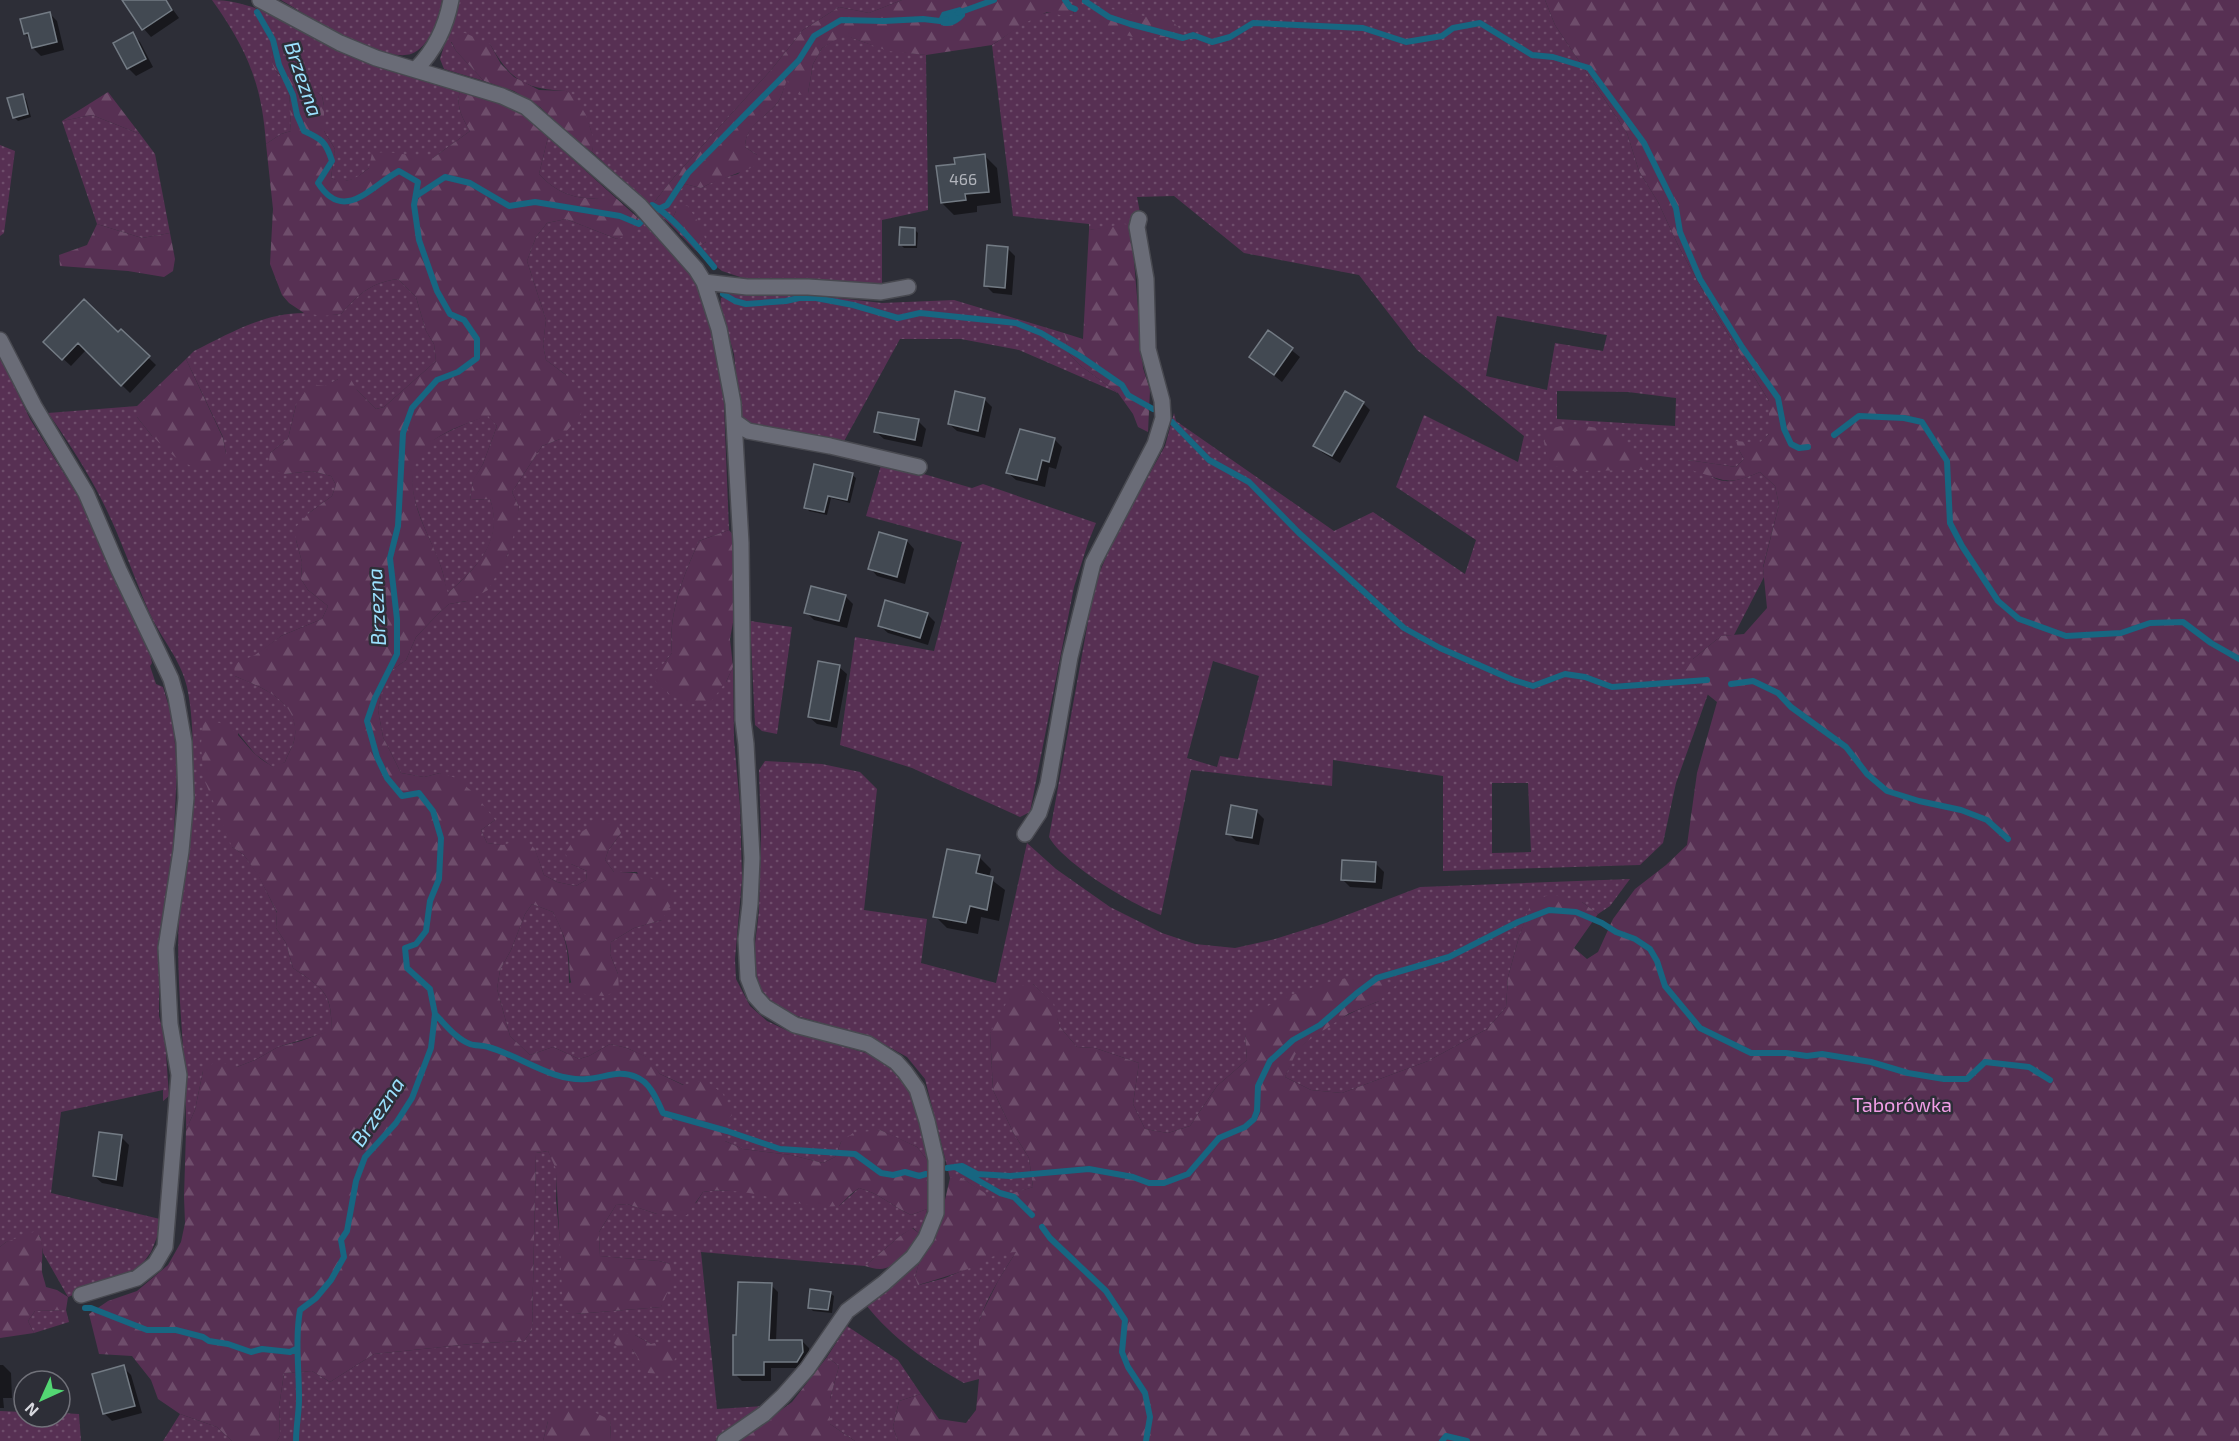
<svg xmlns="http://www.w3.org/2000/svg" width="2239" height="1441" font-family="'Exo 2',sans-serif">
	<style>
		.grass { fill: url(#grass-dots); fill-rule: evenodd }
		.forest { fill: url(#forest-firs); fill-rule: evenodd }
		.water { fill: #176681 }
		.shadow { fill: #0007 }
		.lines { fill: none; stroke-linecap: round; stroke-linejoin: round }
		.stream { stroke: #176681; stroke-width: 6 }
		.building { fill: #424952; stroke: #737b84; stroke-width: 1.5 }
		.minor-casing { stroke: #484950; stroke-width: 18 }
		.minor { stroke: #6a6c77; stroke-width: 15 }
		.labels { text-anchor: middle; stroke-width: 5; stroke-linejoin: round; paint-order: stroke }
		.number-label { font-size: 16px; fill: #b2b5bc }
		.park-label { font-size: 20px; fill: #f19ee7; stroke: #2d2e37 }
		.water-label { font-size: 21px; font-style: italic; fill: #9be1fe; stroke: #2d2e37 }
	</style>
	<defs>
		<pattern id="grass-dots" width="8" height="8" patternUnits="userSpaceOnUse" patternTransform="scale(1.5)"><rect width="8" height="8" fill="#573053"/><path d="M2 2h.1M6 6h.1" fill="none" stroke="#6e4d6b" stroke-width="1.8" stroke-linecap="round"/></pattern>
		<pattern id="forest-firs" width="22" height="20" patternUnits="userSpaceOnUse" patternTransform="scale(1.5)"><rect width="22" height="20" fill="#573053"/><path d="M5 1l3.5 6h-7zM16 11l3.5 6h-7z" fill="#6e4d6b"/></pattern>
	</defs>
	<rect width="100%" height="100%" fill="#2d2e37"/>
	<path class="grass" d="M 212,0 C 264,0 309,38 355,58 C 386,72 427,81 460,90 C 456,106 461,116 470,131 L 433,158 L 422,158 L 369,168 L 355,179 L 340,182 L 331,178 L 335,149 L 324,131 L 324,106 L 322,96 C 298,79 297,81 295,52 L 273,47 C 269,79 283,69 288,89 C 291,102 290,117 291,131 L 281,134 L 266,144 C 262,84 247,49 212,0 Z
		M 281,0 L 442,0 C 439,18 430,47 411,54 C 381,63 308,16 281,0 Z
		M 458,0 L 902,0 L 869,13 L 839,7 L 803,30 L 771,70 L 675,176 L 655,201 L 673,199 L 685,184 L 701,188 L 719,179 L 738,174 L 757,155 L 745,147 C 745,124 766,118 778,102 C 782,96 784,86 787,79 L 793,86 L 808,93 L 813,64 L 822,48 L 844,34 C 871,47 897,52 926,55 L 928,210 L 882,220 L 882,285 L 743,278 L 722,271 L 694,249 L 706,242 L 676,211 L 670,224 C 642,202 619,176 592,152 C 596,126 581,110 566,91 C 525,89 510,80 490,44 L 451,42 L 456,51 L 484,81 L 444,69 L 440,59 Z
		M 1069,0 L 1545,0 L 1555,25 L 1627,133 L 1639,171 L 1658,202 L 1678,245 L 1711,306 L 1769,401 L 1769,434 L 1760,443 L 1739,450 L 1744,459 L 1736,467 L 1688,460 C 1720,484 1723,487 1760,472 L 1775,486 L 1779,505 L 1763,567 L 1764,577 L 1734,635 L 1721,636 L 1693,659 L 1692,682 L 1708,694 L 1676,783 L 1663,843 L 1640,865 L 1443,871 L 1443,776 L 1333,760 L 1332,786 L 1191,770 L 1161,915 C 1132,905 1063,863 1049,837 L 1095,583 L 1115,536 L 1165,446 L 1174,413 L 1176,421 L 1334,531 L 1373,512 L 1465,574 L 1476,540 L 1396,487 L 1424,415 L 1518,462 L 1524,436 L 1417,350 L 1359,275 L 1244,253 L 1174,196 L 1137,197 L 1140,213 L 1131,225 L 1089,230 L 1089,224 L 1013,216 L 992,45 C 1007,36 1028,17 1046,13 C 1053,11 1063,16 1074,14 ZM 1497,316 L 1606,335 L 1607,335 L 1603,351 L 1555,343 L 1547,390 L 1486,376 ZM 1557,391 L 1628,392 L 1676,398 L 1675,426 L 1557,419 ZM 1213,661 L 1259,676 L 1238,759 L 1220,756 L 1217,767 L 1187,758 ZM 1492,783 L 1528,783 L 1531,852 L 1492,853 Z
		M 92,115 L 140,134 L 155,154 L 170,233 L 142,238 L 97,224 L 62,121 Z
		M 548,137 L 617,199 C 584,199 563,200 539,174 Z
		M 0,145 L 15,151 L 4,233 L 0,236 Z
		M 637,217 L 681,258 L 697,284 L 708,312 L 723,380 L 729,530 L 699,541 C 683,577 668,613 672,653 L 665,662 L 726,682 L 733,667 L 734,740 L 740,806 L 742,879 L 735,959 L 736,979 L 750,1006 L 767,1021 L 786,1030 L 873,1055 L 903,1078 L 912,1095 L 928,1161 L 917,1147 L 880,1130 L 841,1142 L 835,1157 L 823,1163 L 791,1155 L 743,1149 L 725,1141 L 725,1122 L 684,1085 L 660,1074 L 646,1057 L 627,1048 L 610,1044 L 589,1056 L 579,1059 L 553,1047 L 530,1055 L 510,1036 L 497,989 L 500,970 L 511,950 L 525,914 L 532,904 L 553,912 C 567,939 569,953 569,983 L 618,974 L 610,954 L 611,942 L 634,928 L 662,920 L 637,872 L 614,872 L 605,860 L 608,851 L 621,833 L 571,864 L 587,871 L 586,880 L 576,886 L 557,882 L 544,875 L 535,850 L 487,843 L 481,830 L 495,820 L 440,773 L 424,777 L 401,773 L 383,737 L 378,710 L 385,675 L 406,660 L 416,637 L 439,613 L 449,604 L 467,601 L 507,556 L 519,507 L 512,492 L 542,446 L 560,439 L 566,375 L 546,360 L 543,344 L 546,320 L 527,261 L 536,237 L 547,223 L 566,219 L 617,239 L 635,224 Z
		M 398,279 L 416,297 L 426,331 L 434,344 L 436,361 L 384,407 L 376,409 L 357,390 L 338,379 L 296,405 L 288,439 L 270,453 L 285,474 L 312,471 L 331,476 L 336,485 L 332,496 L 309,513 L 296,540 L 302,562 L 301,579 L 308,590 L 328,606 L 322,619 L 281,636 L 255,656 L 235,676 C 260,687 299,700 295,735 C 295,743 288,754 285,762 L 274,768 L 255,754 L 238,733 L 232,847 L 244,855 L 259,876 L 277,913 L 276,928 L 286,943 L 293,968 C 322,988 333,992 331,1031 L 278,1047 L 257,1059 L 237,1067 L 203,1071 L 195,1110 L 186,1130 C 187,1059 175,988 179,917 C 181,889 187,860 190,832 C 193,788 196,729 187,687 C 181,660 161,638 150,614 C 132,573 118,529 96,489 C 82,463 65,437 48,413 L 137,406 L 137,417 L 152,436 L 226,454 L 223,437 L 186,359 L 194,351 C 229,334 263,313 304,313 C 317,313 326,316 341,314 C 359,294 370,283 398,279 Z
		M 733,291 L 812,295 L 882,303 L 954,300 L 1064,333 L 1069,354 L 1081,366 L 1118,393 L 1019,350 L 961,339 L 900,339 L 843,443 L 747,427 L 740,415 L 734,354 L 720,307 L 721,298 Z
		M 0,356 L 30,419 L 81,501 L 150,654 L 152,663 L 150,666 L 156,684 L 163,687 L 173,720 L 177,769 L 173,851 L 159,975 L 159,1016 L 165,1039 L 169,1096 L 163,1101 L 163,1090 L 61,1112 L 51,1193 L 160,1219 L 157,1237 L 151,1252 L 140,1267 L 68,1297 L 43,1253 L 40,1236 L 6,1242 L 0,1247 Z
		M 488,415 L 497,426 L 483,464 L 473,481 L 470,500 L 490,499 C 505,541 476,568 447,594 C 445,585 444,575 441,567 C 429,532 390,474 429,443 C 442,433 472,421 488,415 Z
		M 882,462 L 972,488 L 983,484 L 1096,523 L 1088,543 L 1074,587 L 1030,812 L 1020,817 L 912,768 L 840,745 L 855,637 L 934,651 L 962,542 L 866,516 Z
		M 750,621 L 792,627 L 777,734 L 762,731 L 755,725 Z
		M 765,761 L 822,764 L 860,772 L 877,789 L 864,910 L 927,919 L 921,963 L 996,983 L 1027,843 L 1056,869 L 1110,907 L 1162,933 L 1195,944 L 1235,948 L 1275,939 L 1326,923 L 1420,887 L 1630,879 L 1610,906 L 1598,914 L 1582,902 L 1532,903 L 1519,937 L 1508,977 L 1506,1007 L 1487,1029 L 1428,1061 L 1342,1093 L 1311,1090 L 1285,1077 C 1288,1070 1291,1061 1295,1055 C 1310,1030 1354,1011 1379,1001 L 1245,1034 L 1247,1060 L 1217,1086 L 1190,1126 L 1168,1133 L 1145,1129 L 1133,1104 L 1139,1063 L 1095,1048 L 1077,1047 L 1060,1027 L 1052,1003 L 1033,984 L 990,1033 L 993,1090 L 1013,1132 L 1029,1158 L 1033,1187 L 994,1200 L 962,1178 L 950,1178 L 925,1079 L 907,1057 L 871,1037 L 797,1016 L 776,1007 L 760,988 L 753,960 L 759,911 L 761,833 L 759,770 Z
		M 548,1151 L 557,1169 L 556,1199 L 561,1252 L 575,1314 L 661,1307 L 670,1264 L 659,1261 L 600,1256 L 599,1232 L 616,1205 L 627,1204 L 657,1214 L 696,1203 L 703,1192 C 740,1186 801,1200 839,1206 L 859,1188 C 879,1193 892,1206 911,1215 L 927,1209 L 926,1221 L 920,1234 L 913,1228 L 900,1236 L 865,1266 L 701,1252 L 717,1409 L 764,1406 L 715,1441 L 611,1441 L 610,1420 L 548,1421 L 543,1441 L 277,1441 L 280,1436 L 279,1407 L 284,1373 L 312,1371 L 330,1382 L 374,1354 L 481,1343 L 524,1341 L 532,1330 L 536,1153 ZM 635,1335 L 651,1344 L 649,1373 L 632,1349 Z
		M 1017,1251 C 1004,1270 985,1301 979,1322 L 979,1379 L 964,1383 C 928,1363 892,1338 866,1305 L 919,1263 L 915,1277 L 919,1285 L 945,1278 L 971,1267 L 998,1252 Z
		M 66,1310 L 69,1322 L 34,1333 L 28,1321 L 35,1311 Z
		M 847,1326 L 898,1360 L 921,1394 L 899,1401 L 893,1427 L 898,1441 L 855,1441 L 830,1424 L 830,1399 L 839,1366 L 827,1357 Z
		M 0,1411 L 24,1412 L 24,1417 L 60,1417 L 60,1413 L 79,1414 L 81,1441 L 0,1441 Z
		M 180,1414 L 217,1427 L 232,1441 L 163,1441 Z"/>
	<path class="forest" d="M 902,0 L 1069,0 L 1074,14 L 1064,16 L 1047,12 L 1025,23 L 992,45 L 926,55 L 888,51 L 844,35 L 822,48 L 813,64 L 808,93 L 799,95 L 787,80 C 784,87 782,96 778,102 C 766,118 745,125 745,147 L 757,155 L 759,164 C 740,174 720,178 701,188 L 685,184 L 673,199 L 657,207 L 655,201 L 675,176 L 771,70 L 803,30 L 839,7 L 869,13 Z
		M 1545,0 L 2239,0 L 2239,1441 L 898,1441 L 893,1427 L 899,1401 L 921,1394 L 939,1419 L 966,1423 L 976,1410 L 979,1379 L 979,1322 L 982,1313 L 999,1279 L 1016,1252 C 991,1253 989,1260 968,1269 C 952,1275 935,1280 918,1285 L 915,1277 L 919,1263 L 927,1251 L 940,1222 L 950,1178 L 962,1178 L 994,1199 L 1033,1187 L 1029,1158 L 1013,1132 L 993,1090 L 990,1033 L 1015,987 L 1033,984 L 1053,1003 L 1060,1027 L 1077,1047 L 1095,1048 L 1139,1063 L 1133,1104 L 1145,1129 L 1168,1133 L 1190,1126 L 1217,1086 L 1247,1060 L 1245,1034 L 1250,1016 C 1271,1002 1334,976 1359,977 C 1371,977 1384,983 1396,985 L 1379,1001 L 1348,1014 L 1306,1042 L 1295,1055 L 1285,1077 L 1311,1090 L 1342,1093 L 1428,1061 L 1487,1029 L 1506,1007 L 1508,977 L 1519,937 L 1531,903 L 1550,894 L 1582,902 L 1598,914 L 1574,948 L 1587,959 L 1598,952 L 1613,919 L 1635,889 L 1666,865 L 1687,845 L 1697,773 L 1717,702 L 1692,682 L 1684,673 L 1693,659 L 1721,636 L 1744,634 L 1767,608 L 1763,568 L 1779,505 L 1775,486 L 1760,472 C 1726,486 1728,481 1694,471 L 1688,460 L 1736,467 L 1744,459 L 1739,450 L 1736,441 L 1759,443 L 1769,434 L 1769,401 L 1711,306 L 1678,245 L 1658,202 L 1639,171 L 1627,133 L 1555,25 Z
		M 1098,6 L 1137,15 L 1171,20 L 1179,28 L 1165,37 L 1137,38 L 1106,30 L 1088,17 Z
		M 465,33 L 490,44 L 501,64 L 514,77 L 539,90 L 566,91 L 574,95 L 586,115 L 594,140 L 592,152 L 580,144 L 540,107 L 514,91 L 484,81 L 456,51 L 451,41 L 454,34 Z
		M 288,41 L 295,52 L 296,73 L 299,79 L 322,96 L 324,106 L 324,131 L 335,149 L 331,178 C 347,185 357,178 369,168 L 372,153 L 387,152 L 433,158 L 470,131 C 461,116 456,106 460,90 C 482,97 508,104 527,117 C 535,123 542,131 548,137 L 539,174 C 563,200 584,199 617,199 L 637,217 L 631,233 L 617,239 L 566,219 L 547,223 L 536,237 L 527,261 L 546,320 L 543,344 L 546,360 L 566,375 L 582,393 L 581,414 L 560,439 L 542,446 L 512,492 L 519,507 L 515,531 L 507,556 L 488,590 L 467,601 L 449,604 L 439,613 L 416,637 L 406,660 L 385,675 L 378,710 L 383,737 L 401,773 L 424,777 L 440,773 L 456,778 L 475,794 L 495,820 L 481,830 L 487,843 L 503,845 L 524,838 L 535,849 L 544,875 L 557,882 L 576,886 L 586,880 L 587,871 L 571,864 L 565,853 L 577,835 L 596,822 L 617,824 L 621,833 L 608,851 L 605,860 L 614,872 C 644,872 653,876 675,898 L 662,920 L 634,928 L 611,942 L 610,954 L 618,974 L 619,991 L 603,996 L 576,993 C 567,979 571,967 568,952 C 566,938 559,925 553,912 L 532,904 L 525,914 L 511,950 L 500,970 L 497,989 L 510,1036 L 530,1055 L 553,1047 L 579,1059 L 589,1056 L 610,1044 L 627,1048 L 647,1057 L 660,1074 L 683,1085 L 705,1080 L 723,1094 L 732,1115 L 725,1122 L 725,1141 L 743,1149 L 791,1155 L 823,1163 L 835,1157 L 841,1142 L 853,1133 L 880,1130 L 894,1136 L 917,1147 L 928,1161 L 927,1209 L 911,1215 C 892,1206 879,1193 859,1188 L 851,1194 L 839,1206 C 794,1210 750,1184 703,1192 L 687,1215 L 657,1214 L 627,1204 L 616,1205 L 599,1232 L 600,1256 L 659,1261 L 670,1264 L 672,1282 L 661,1307 L 575,1314 L 563,1309 L 556,1169 L 548,1151 L 536,1153 L 532,1330 L 524,1341 L 481,1343 L 374,1354 L 330,1382 L 312,1371 L 284,1373 L 279,1407 L 280,1436 L 277,1441 L 232,1441 L 217,1427 L 180,1414 L 158,1399 L 151,1380 L 132,1356 L 99,1354 L 89,1314 L 108,1301 L 137,1291 L 168,1265 L 181,1242 L 185,1223 L 184,1197 L 186,1130 L 195,1110 L 203,1071 L 216,1061 L 237,1067 L 257,1059 L 278,1047 L 301,1041 L 331,1030 C 333,992 322,988 293,968 L 286,943 L 276,928 L 277,912 L 259,877 L 244,855 L 232,847 L 204,779 L 201,745 L 203,721 C 232,721 236,734 254,753 C 259,758 267,763 273,767 L 285,762 C 288,754 295,743 295,735 C 298,700 260,687 235,676 L 234,664 L 255,655 L 281,636 L 322,619 L 328,606 L 308,590 L 301,579 L 302,562 L 296,540 L 295,528 L 309,513 L 332,496 L 336,485 L 331,476 L 312,471 L 285,474 L 268,469 L 270,453 L 288,439 L 296,405 L 310,384 L 325,386 L 338,379 L 350,378 L 357,390 L 376,409 L 384,407 L 436,361 L 434,344 L 426,331 L 416,297 L 398,279 C 370,283 359,294 341,314 L 323,316 L 304,313 L 289,303 L 282,295 L 270,264 L 273,209 L 266,144 L 281,134 L 291,131 C 290,117 291,102 288,88 C 283,69 268,78 273,47 ZM 488,416 L 497,426 L 483,464 L 473,480 L 470,500 L 490,499 C 504,541 476,568 448,593 C 445,585 444,575 441,567 C 435,548 424,530 418,511 C 398,449 437,433 488,416 Z
		M 108,92 L 140,134 L 92,115 L 62,121 Z
		M 687,205 L 702,228 L 706,242 L 694,249 L 670,224 L 676,211 Z
		M 97,224 L 142,238 L 170,233 L 175,259 L 173,271 L 164,277 L 128,271 L 60,266 L 59,255 L 87,245 Z
		M 1124,224 L 1131,225 L 1143,368 L 1150,390 L 1148,432 L 1138,427 L 1133,414 L 1118,393 L 1081,366 L 1069,354 L 1064,333 L 1083,339 L 1089,230 Z
		M 186,359 L 223,438 L 226,454 L 215,470 L 196,469 L 175,457 L 152,436 L 137,417 L 137,406 Z
		M 1568,424 C 1611,429 1614,430 1644,460 L 1644,470 L 1573,471 L 1548,464 L 1544,442 L 1550,429 Z
		M 729,530 L 735,537 L 734,617 L 730,639 L 733,667 L 726,682 L 709,704 C 705,704 699,705 694,704 C 679,702 655,688 652,673 L 665,662 L 672,653 C 668,613 683,577 699,541 Z
		M 912,1228 L 920,1234 C 912,1247 896,1269 880,1269 C 875,1269 869,1267 865,1266 L 900,1236 Z
		M 36,1231 C 46,1242 41,1259 42,1272 C 43,1277 45,1282 46,1287 L 57,1290 L 68,1297 L 66,1310 L 35,1311 L 28,1321 L 34,1333 L 0,1338 L 0,1247 L 6,1242 Z
		M 616,1331 L 635,1335 L 651,1344 L 663,1341 L 672,1347 L 676,1357 L 667,1374 L 648,1373 L 632,1349 L 620,1349 L 612,1341 Z
		M 827,1357 L 839,1366 L 830,1399 L 830,1424 L 855,1441 L 739,1441 L 792,1402 Z
		M 558,1408 L 594,1412 L 610,1420 L 611,1441 L 543,1441 L 548,1421 Z"/>
	<path class="water" d="M 960,7 L 965,11 L 965,16 C 959,23 951,28 941,25 L 939,18 L 942,12 Z"/>
	<path class="shadow" d="M 124,0 L 166,0 L 179,18 L 151,37 L 144,29 Z
		M 49,13 L 57,21 L 64,50 L 41,56 L 33,48 L 31,40 L 25,34 Z
		M 132,34 L 140,42 L 153,67 L 136,76 L 128,68 Z
		M 23,96 L 26,99 L 31,117 L 18,121 L 14,117 Z
		M 985,156 L 997,168 L 1001,203 L 977,206 L 977,212 L 954,215 L 942,203 L 957,165 Z
		M 915,230 L 918,233 L 917,248 L 904,248 L 900,244 Z
		M 1007,248 L 1015,256 L 1012,295 L 993,293 L 985,285 Z
		M 121,331 L 156,365 L 130,393 L 86,350 L 71,366 L 45,342 L 118,334 Z
		M 1269,332 L 1300,357 L 1282,382 L 1251,357 Z
		M 984,399 L 992,407 L 985,438 L 957,431 L 949,424 Z
		M 1363,403 L 1370,410 L 1340,463 L 1323,453 L 1315,446 Z
		M 918,421 L 926,429 L 922,447 L 884,439 L 876,432 Z
		M 1054,439 L 1062,447 L 1056,469 L 1049,467 L 1045,487 L 1016,480 L 1008,473 Z
		M 852,475 L 856,478 L 850,503 L 831,498 L 827,515 L 809,511 L 806,507 Z
		M 907,541 L 914,549 L 905,584 L 877,576 L 870,568 Z
		M 845,596 L 853,604 L 847,628 L 814,620 L 806,612 Z
		M 927,614 L 935,622 L 928,645 L 888,633 L 880,626 Z
		M 839,667 L 847,674 L 837,728 L 817,724 L 809,717 Z
		M 1256,811 L 1264,819 L 1259,845 L 1236,841 L 1228,833 Z
		M 979,857 L 991,869 L 989,878 L 1005,890 L 999,921 L 981,917 L 978,934 L 947,928 L 935,916 Z
		M 1376,864 L 1384,872 L 1382,889 L 1350,887 L 1342,879 Z
		M 121,1137 L 129,1145 L 123,1187 L 102,1183 L 94,1176 Z
		M 771,1285 L 778,1292 L 776,1341 L 802,1341 L 809,1348 L 809,1360 L 804,1368 L 771,1368 L 771,1381 L 742,1381 L 735,1374 L 737,1337 Z
		M 830,1293 L 834,1296 L 832,1313 L 813,1311 L 809,1307 Z
		M 0,1365 L 3,1365 L 11,1373 L 12,1398 L 3,1398 L 4,1408 L 0,1408 Z
		M 123,1367 L 131,1375 L 142,1413 L 112,1421 L 104,1413 Z"/>
	<g class="lines">
		<path class="stream" d="M 1065,0 L 1070,7 L 1075,9
			M 1085,1 L 1109,17 L 1130,24 L 1183,38 L 1193,35 L 1212,42 L 1230,37 L 1253,23 L 1363,28 L 1406,42 L 1442,36 L 1453,28 L 1480,23 L 1532,55 L 1553,57 L 1589,68 L 1594,75 L 1644,143 L 1676,208 L 1680,232 L 1700,279 L 1742,347 L 1778,398 L 1784,429 L 1791,444 L 1799,448 L 1808,447
			M 257,12 L 273,40 L 279,65 L 293,95 L 297,115 L 304,131 C 322,139 326,142 332,161 L 318,183 C 344,224 371,186 399,171 L 418,182 L 414,205 L 419,240 L 437,291 L 450,314 L 464,320 L 477,339 L 477,358 L 458,372 L 437,380 L 412,408 L 403,433 L 398,526 L 390,558 L 397,619 L 397,654 L 375,698 L 367,721 L 377,757 L 387,778 L 402,796 L 419,793 L 433,811 L 441,838 L 439,879 L 430,901 L 426,931 L 416,944 L 405,948 L 407,968 L 430,989 L 435,1014 L 431,1048 L 412,1098 L 396,1123 L 365,1157 L 356,1181 L 347,1231 L 341,1240 L 344,1257 L 331,1280 L 316,1298 L 300,1310 C 295,1340 299,1368 299,1399 C 299,1413 296,1427 296,1441
			M 958,13 L 994,0
			M 416,196 L 445,177 L 470,183 L 509,206 L 535,202 L 620,216 L 639,224 L 643,220
			M 652,205 C 671,214 700,250 714,267
			M 659,209 L 667,205 L 688,173 L 799,60 L 814,36 L 841,20 L 884,21 L 923,19 L 940,21 L 946,19
			M 723,294 L 735,301 L 746,304 L 786,301 L 799,298 L 816,298 L 853,305 L 898,318 L 920,313 L 1016,323 L 1041,333 L 1080,356 L 1122,385 L 1128,395 L 1153,409
			M 1172,422 L 1209,460 L 1249,482 L 1299,533 L 1404,628 L 1440,648 L 1513,680 L 1533,686 L 1565,674 L 1585,677 L 1612,687 L 1707,680
			M 1834,435 L 1859,416 L 1904,418 L 1922,422 L 1947,461 L 1950,523 L 1962,546 L 1998,601 L 2019,619 L 2066,636 L 2121,633 L 2150,623 L 2183,622 L 2211,643 L 2239,659
			M 1731,684 L 1753,681 L 1778,693 L 1791,707 L 1846,747 L 1867,774 L 1887,791 L 1919,801 L 1961,810 L 1987,820 L 2008,839
			M 435,1014 C 445,1024 456,1039 470,1044 C 475,1046 482,1045 488,1047 C 521,1056 552,1082 587,1079 C 604,1078 619,1069 636,1077 C 650,1082 657,1100 663,1113 L 727,1131 L 780,1149 L 855,1154 L 881,1173 L 893,1175 L 905,1172 L 919,1176 L 926,1174
			M 955,1167 L 1000,1193 L 1014,1197 L 1032,1215
			M 947,1168 L 962,1166 L 977,1174 L 1010,1176 L 1089,1169 L 1133,1177 L 1149,1183 L 1164,1183 L 1188,1174 L 1219,1138 L 1245,1127 L 1254,1119 L 1257,1111 L 1258,1086 L 1270,1061 L 1293,1040 L 1320,1025 L 1357,993 L 1377,978 L 1449,957 L 1518,922 L 1549,910 L 1576,912 L 1602,923 L 1616,932 L 1635,939 L 1650,949 L 1657,961 L 1665,986 L 1700,1028 L 1751,1053 L 1786,1053 L 1807,1056 L 1822,1054 L 1871,1062 L 1908,1073 L 1944,1079 L 1967,1079 L 1985,1062 L 2029,1067 L 2050,1080
			M 1042,1227 L 1050,1238 L 1106,1291 L 1125,1320 L 1122,1352 L 1128,1367 L 1145,1393 L 1150,1417 L 1146,1441
			M 85,1308 L 91,1308 L 147,1330 L 176,1330 L 203,1337 L 209,1341 L 228,1344 L 251,1352 L 262,1349 L 290,1352 L 296,1349
			M 1442,1441 L 1446,1436 L 1467,1441"/>
	</g>
	<path class="building" d="M 122,0 L 166,0 L 172,10 L 142,30 Z
		M 50,12 L 57,42 L 32,48 L 28,33 L 24,34 L 20,19 Z
		M 133,32 L 146,59 L 127,69 L 113,43 Z
		M 23,94 L 28,114 L 13,118 L 7,98 Z
		M 985,154 L 989,192 L 965,194 L 966,200 L 941,203 L 936,166 L 955,164 L 954,158 Z
		M 900,227 L 915,228 L 915,245 L 899,245 Z
		M 987,245 L 1008,247 L 1005,288 L 984,286 Z
		M 84,299 L 118,332 L 121,329 L 150,356 L 121,386 L 78,343 L 62,360 L 43,342 Z
		M 1268,330 L 1293,348 L 1274,375 L 1249,357 Z
		M 955,391 L 985,398 L 978,431 L 948,424 Z
		M 1345,391 L 1364,402 L 1332,456 L 1313,446 Z
		M 878,412 L 919,419 L 915,440 L 874,432 Z
		M 1020,429 L 1055,438 L 1049,462 L 1042,460 L 1037,480 L 1006,473 Z
		M 814,464 L 853,473 L 847,500 L 828,496 L 824,512 L 804,508 Z
		M 879,532 L 907,540 L 897,577 L 868,569 Z
		M 811,586 L 846,595 L 839,621 L 804,613 Z
		M 885,600 L 928,613 L 920,638 L 878,626 Z
		M 818,661 L 840,665 L 830,721 L 808,717 Z
		M 1231,805 L 1257,810 L 1252,838 L 1226,834 Z
		M 947,849 L 980,855 L 976,873 L 993,877 L 987,910 L 970,906 L 966,923 L 933,917 Z
		M 1342,860 L 1376,862 L 1375,882 L 1341,880 Z
		M 99,1132 L 122,1135 L 116,1180 L 93,1176 Z
		M 738,1282 L 772,1283 L 769,1340 L 802,1340 L 803,1352 L 797,1362 L 764,1362 L 764,1375 L 733,1375 L 733,1335 L 736,1335 Z
		M 810,1289 L 831,1292 L 828,1310 L 808,1308 Z
		M 124,1365 L 135,1406 L 103,1414 L 92,1374 Z"/>
	<g class="lines">
		<g class="minor-casing">
			<path id="minor" d="M 260,0 L 340,43 L 376,58 L 502,96 L 526,107 L 640,206 L 696,269 L 704,282 L 719,329 L 733,403 L 741,543 L 743,720 L 746,744 L 752,858 L 750,904 L 746,939 L 748,978 L 755,996 L 765,1007 L 795,1025 L 868,1044 L 896,1062 L 905,1072 L 917,1089 L 927,1121 L 936,1160 L 936,1213 L 926,1238 L 913,1257 L 884,1283 L 847,1311 L 807,1369 L 783,1396 L 764,1414 L 725,1441
				M 416,69 C 435,50 446,27 451,0
				M 704,282 L 747,287 L 808,287 L 881,292 L 908,287
				M 0,340 L 34,406 L 86,493 L 119,570 L 171,679 L 176,697 L 184,742 L 186,798 L 181,851 L 166,948 L 170,1024 L 179,1075 L 165,1247 L 155,1264 L 137,1278 L 81,1295
				M 734,421 L 748,431 L 830,446 L 919,467
				M 1025,834 L 1039,813 L 1048,784 L 1070,657 L 1093,563 L 1155,444 L 1163,418 L 1162,401 L 1148,349 L 1146,279 L 1137,227 L 1139,219"/>
		</g>
		<use href="#minor" class="minor"/>
	</g>
	<g class="labels">
		<g class="number-label">
			<text x="963" y="185">466</text>
		</g>
		<g class="park-label">
			<text x="1902" y="1112">Taborówka</text>
		</g>
		<g class="water-label">
			<text transform="translate(303 79) rotate(71)" y="7">Brzezna</text>
			<text transform="translate(377 607) rotate(-93)" y="7">Brzezna</text>
			<text transform="translate(378 1112) rotate(-56)" y="7">Brzezna</text>
		</g>
	</g>
	<g transform="translate(42 1399) rotate(225)"><circle r="28" fill="#2d2e37" stroke="#71727a" stroke-width="1.5"/>
	<path d="M0-4.5L10 22L0 15L-10 22Z" fill="#53d673"/>
	<text y="-9" font-size="16" font-weight="bold" text-anchor="middle" fill="#d8d9df">N</text>
	</g>
</svg>
